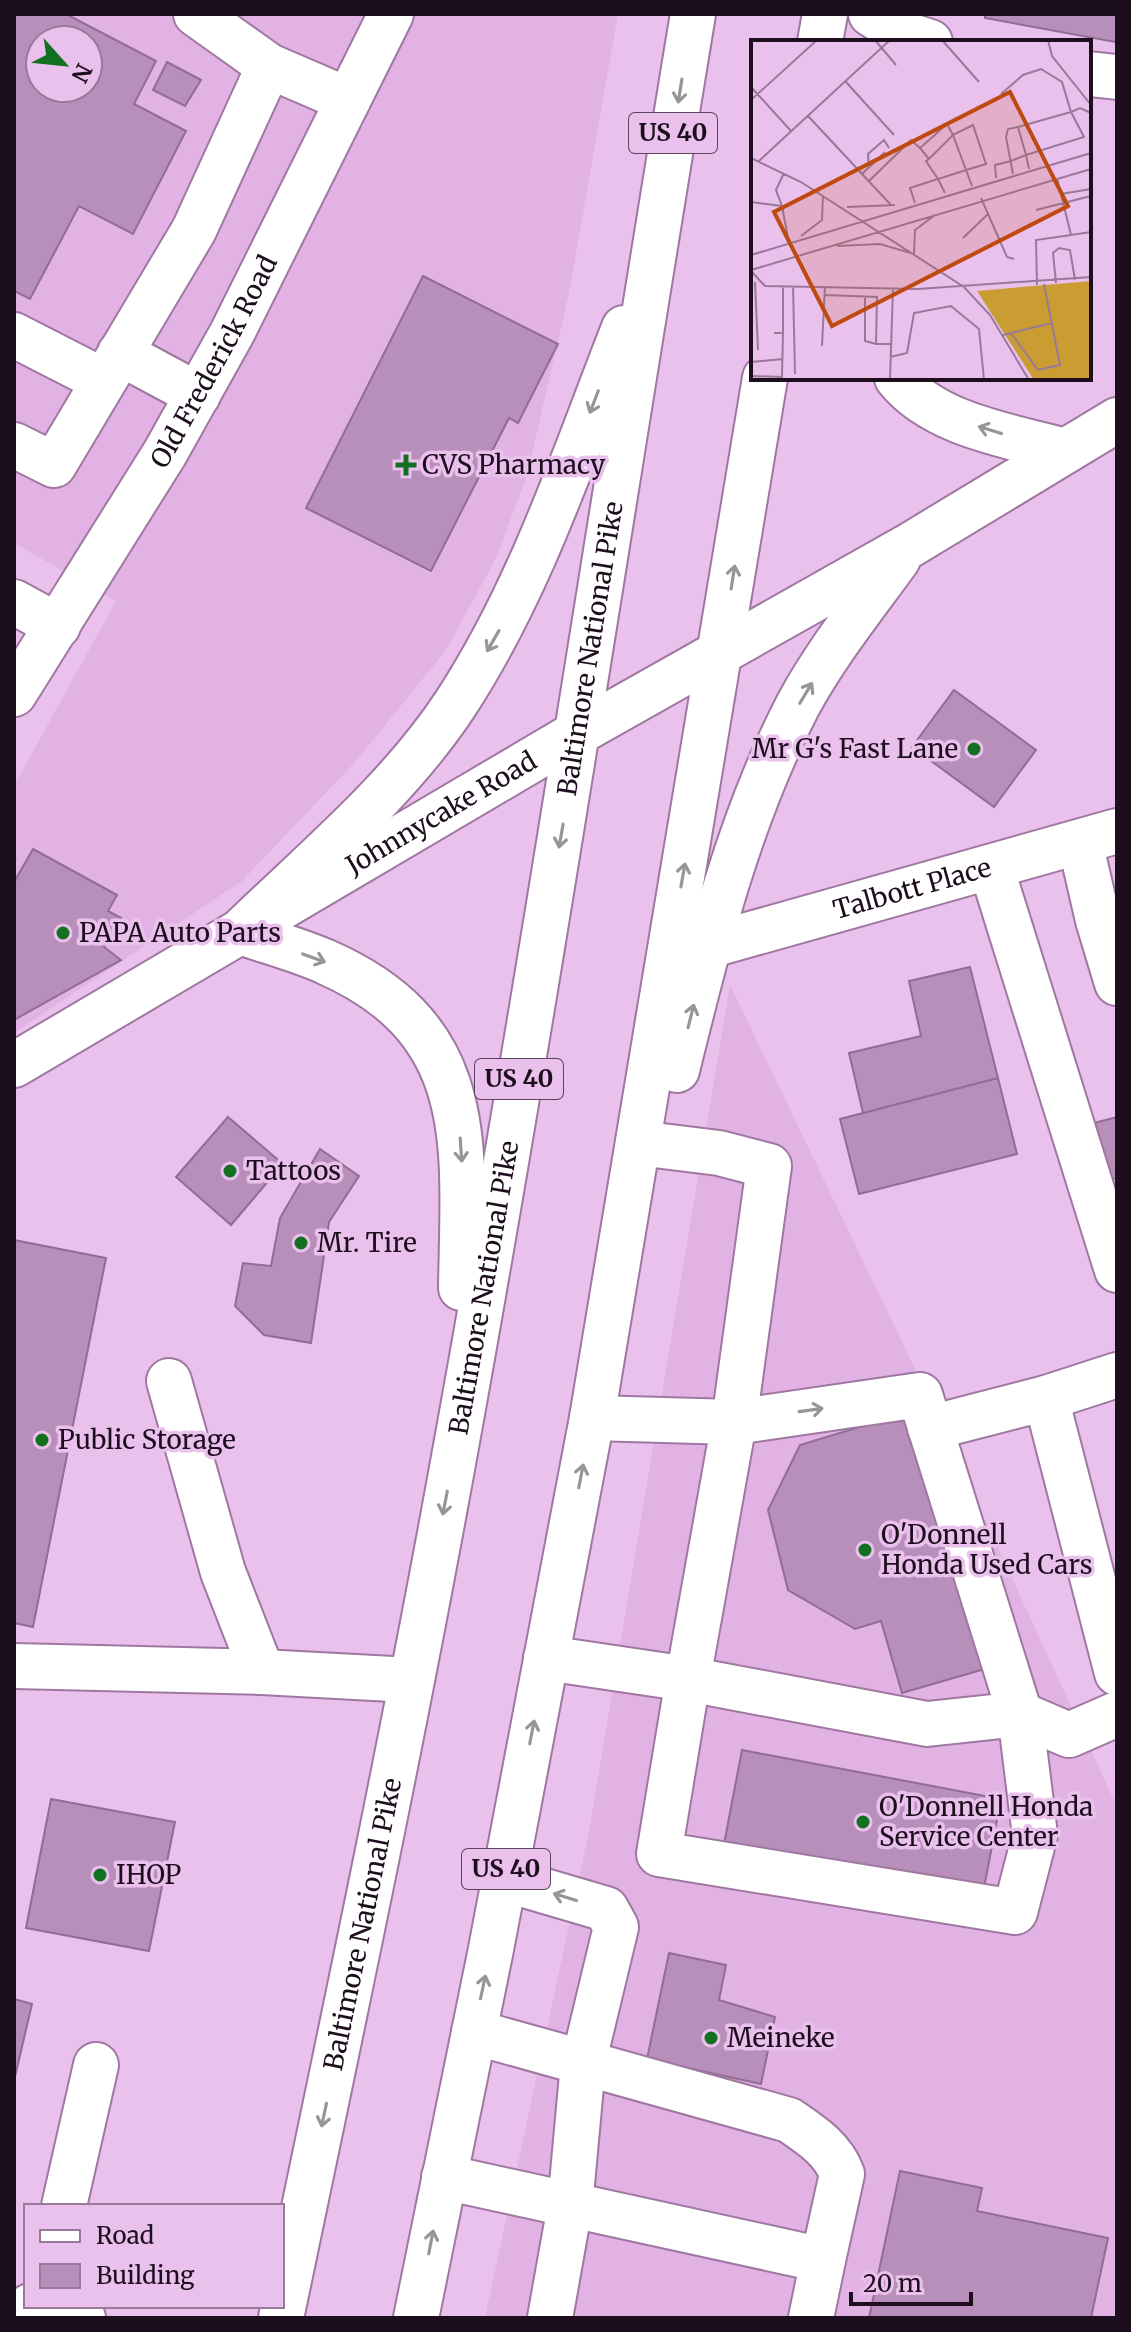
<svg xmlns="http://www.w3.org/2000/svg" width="1131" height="2332" font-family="Merriweather,serif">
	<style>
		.built { fill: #e1b2e3; fill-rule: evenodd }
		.building { fill: #b78fba; stroke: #926c95; stroke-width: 2; fill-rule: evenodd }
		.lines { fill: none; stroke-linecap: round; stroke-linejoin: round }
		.minor-casing { stroke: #9f78a1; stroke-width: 48 }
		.major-casing { stroke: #9f78a1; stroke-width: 48 }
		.minor { stroke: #fff; stroke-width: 44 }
		.major { stroke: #fff; stroke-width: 44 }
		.oneway { stroke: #99939a }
		.poi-dot { fill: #127120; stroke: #eac0ec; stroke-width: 3 }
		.labels { text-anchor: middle; stroke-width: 7; stroke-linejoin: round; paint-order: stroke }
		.shield { fill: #eac0ec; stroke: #5a435c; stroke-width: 2 }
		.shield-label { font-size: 24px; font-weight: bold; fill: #1d0e1e }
		.street-label { font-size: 26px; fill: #1d0e1e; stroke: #eac0ec }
		.poi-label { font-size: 26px; fill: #1d0e1e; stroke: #eac0ec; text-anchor: start }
		.inset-road { fill: none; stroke: #98799a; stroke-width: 2 }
		.view { fill: #bf4a10; fill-opacity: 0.15; stroke: #bf4a10; stroke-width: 4 }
		.inset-edge { fill: none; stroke: #1d0e1e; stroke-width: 4 }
	</style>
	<rect width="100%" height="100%" fill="#eac0ec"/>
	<path class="built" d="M 14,14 L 618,14 L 569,293 L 527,475 L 496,558 L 446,650 L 356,761 L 242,881 L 14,1033 L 14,786 L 116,601 L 14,543 ZM 40,40 L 88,40 L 88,88 L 40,88 Z
		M 730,985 L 931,1402 L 1117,1807 L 1117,2318 L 485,2318 L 589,1832 Z"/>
	<path class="building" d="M 14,14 L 66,14 L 156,61 L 134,104 L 186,131 L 133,234 L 79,206 L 30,299 L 14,291 ZM 40,40 L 88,40 L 88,88 L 40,88 Z
		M 985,14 L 1117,14 L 1117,39 L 1115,42 L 985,18 Z
		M 167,62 L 201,80 L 185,106 L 153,90 Z
		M 423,276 L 558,344 L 518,423 L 509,418 L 431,571 L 306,508 Z
		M 954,690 L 1036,750 L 994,807 L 912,747 Z
		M 33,849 L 117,895 L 108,911 L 121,918 L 104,947 L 121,960 L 14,1020 L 14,882 Z
		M 970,967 L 998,1078 L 863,1113 L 849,1053 L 921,1036 L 909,981 Z
		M 998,1078 L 1017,1154 L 859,1194 L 840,1119 Z
		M 228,1117 L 283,1164 L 231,1225 L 176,1177 Z
		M 1117,1117 L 1117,1178 L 1106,1180 L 1090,1124 Z
		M 320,1149 L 359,1176 L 329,1222 L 311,1343 L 264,1335 L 235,1306 L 243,1263 L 271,1266 L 280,1218 Z
		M 14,1240 L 106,1258 L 33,1627 L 14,1623 Z
		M 912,1411 L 988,1668 L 902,1693 L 881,1621 L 855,1629 L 788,1590 L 768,1510 L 800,1445 Z
		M 742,1750 L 1001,1799 L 983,1893 L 724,1844 Z
		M 51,1799 L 175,1822 L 149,1951 L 26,1928 Z
		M 669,1953 L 726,1965 L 719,2000 L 775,2017 L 761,2084 L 647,2059 Z
		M 14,1999 L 32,2004 L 14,2081 Z
		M 900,2171 L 982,2188 L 977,2211 L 1108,2238 L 1091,2318 L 869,2318 Z"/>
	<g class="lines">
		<g class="minor-casing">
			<g id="minor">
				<path d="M 196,14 L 269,66 L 348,100"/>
				<path d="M 871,14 L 902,33 L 930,42"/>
				<path d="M 1089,74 L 1117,77"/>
				<path d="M 14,335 L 102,380"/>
				<path d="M 120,353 L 198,395"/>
				<path d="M 14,445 L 54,465 L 194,230 L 269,66"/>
				<path d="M 14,602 L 58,626"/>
				<path id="s1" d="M 14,694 L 165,453 L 232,333 L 391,14"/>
				<path d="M 1080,842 L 1098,920 L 1117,983"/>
				<path d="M 991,867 L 1117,1270"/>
				<path id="s2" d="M 708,946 L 1117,831"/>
				<path d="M 638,1143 L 719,1153 L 769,1166 L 734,1422 L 920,1395 L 1020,1714 L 927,1724 L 688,1679 L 659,1854 L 1015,1912 L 1035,1835 L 1020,1714"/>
				<path d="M 169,1381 L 223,1572 L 262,1672"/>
				<path d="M 1046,1398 L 1117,1375"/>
				<path d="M 930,1428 L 1046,1398 L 1117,1673"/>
				<path d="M 546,1658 L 688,1679 L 734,1422 L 592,1418"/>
				<path d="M 14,1666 L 262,1672 L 411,1680"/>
				<path d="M 1020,1714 L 1069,1735 L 1117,1714"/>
				<path d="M 504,1879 L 606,1909 L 616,1927 L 583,2064 L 570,2206 L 550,2318"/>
				<path d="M 474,2032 L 789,2120 C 811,2135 833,2149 842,2174 L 823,2260"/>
				<path d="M 444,2177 L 823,2260 L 811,2318"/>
				<path d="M 64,2206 L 96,2065"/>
				<path d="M 30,2306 L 83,2318"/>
			</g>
		</g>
		<g class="major-casing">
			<g id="major">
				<path d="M 820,42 L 825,14"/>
				<path d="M 897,378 C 934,425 1011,436 1065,451"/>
				<path id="s3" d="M 14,1065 L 579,732 L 907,547 L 1117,420"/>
				<path d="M 677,1070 C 708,944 738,821 798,705 C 826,653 864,606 898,559"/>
				<path d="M 461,1288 C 463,1146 480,1030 326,962 C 299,950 269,942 240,932 C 314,860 399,790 456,703 C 531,588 574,455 624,328"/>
				<path id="s4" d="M 281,2318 C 342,2026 404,1735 457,1441 C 543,967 614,490 693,14"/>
				<path d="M 416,2318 L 491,1949 L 592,1418 L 765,378"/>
			</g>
		</g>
		<use href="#minor" class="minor"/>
		<use href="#major" class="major"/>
	</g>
	<defs><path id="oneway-shaft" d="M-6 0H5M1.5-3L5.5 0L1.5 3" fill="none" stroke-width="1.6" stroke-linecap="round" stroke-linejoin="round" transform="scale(2)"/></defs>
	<g class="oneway">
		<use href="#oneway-shaft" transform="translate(680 91) rotate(99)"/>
		<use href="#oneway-shaft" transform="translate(594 402) rotate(111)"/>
		<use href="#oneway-shaft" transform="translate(990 430) rotate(-163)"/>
		<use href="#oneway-shaft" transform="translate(733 577) rotate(-81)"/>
		<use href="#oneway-shaft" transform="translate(493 641) rotate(120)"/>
		<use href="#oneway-shaft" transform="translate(806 693) rotate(-59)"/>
		<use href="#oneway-shaft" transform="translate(561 836) rotate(100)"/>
		<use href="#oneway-shaft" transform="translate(683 875) rotate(-80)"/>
		<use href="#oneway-shaft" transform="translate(314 958) rotate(20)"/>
		<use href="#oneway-shaft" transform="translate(691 1016) rotate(-76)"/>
		<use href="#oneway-shaft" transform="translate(461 1150) rotate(86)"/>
		<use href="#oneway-shaft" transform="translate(811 1410) rotate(-8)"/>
		<use href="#oneway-shaft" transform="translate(581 1476) rotate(-79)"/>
		<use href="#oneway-shaft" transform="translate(445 1503) rotate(101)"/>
		<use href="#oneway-shaft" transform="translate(532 1732) rotate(-79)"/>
		<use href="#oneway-shaft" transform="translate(565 1897) rotate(-163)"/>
		<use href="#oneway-shaft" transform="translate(483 1987) rotate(-78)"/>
		<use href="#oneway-shaft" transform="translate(324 2115) rotate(102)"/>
		<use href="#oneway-shaft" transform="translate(431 2242) rotate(-79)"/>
	</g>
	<g class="poi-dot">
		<path d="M402 453h8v8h8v8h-8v8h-8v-8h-8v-8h8z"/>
		<circle cx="974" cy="749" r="8"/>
		<circle cx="63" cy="933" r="8"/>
		<circle cx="230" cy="1171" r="8"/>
		<circle cx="301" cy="1243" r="8"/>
		<circle cx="42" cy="1440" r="8"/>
		<circle cx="865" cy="1550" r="8"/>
		<circle cx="863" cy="1822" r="8"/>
		<circle cx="100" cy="1875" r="8"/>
		<circle cx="711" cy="2038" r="8"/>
	</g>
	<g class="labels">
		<g class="shield">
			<rect x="629" y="113" width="88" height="40" rx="6"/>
			<rect x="475" y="1059" width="88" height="40" rx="6"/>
			<rect x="462" y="1849" width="88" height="40" rx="6"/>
		</g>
		<g class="shield-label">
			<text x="673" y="141">US 40</text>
			<text x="519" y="1087">US 40</text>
			<text x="506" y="1877">US 40</text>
		</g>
		<g class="street-label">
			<text dy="9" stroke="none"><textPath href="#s1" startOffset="388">Old Frederick Road</textPath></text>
			<text dy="9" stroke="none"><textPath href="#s4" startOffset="1698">Baltimore National Pike</textPath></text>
			<text dy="9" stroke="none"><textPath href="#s3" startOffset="496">Johnnycake Road</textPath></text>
			<text dy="9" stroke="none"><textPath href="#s2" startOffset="212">Talbott Place</textPath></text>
			<text dy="9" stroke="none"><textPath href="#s4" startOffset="1050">Baltimore National Pike</textPath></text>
			<text dy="9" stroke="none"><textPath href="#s4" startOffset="402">Baltimore National Pike</textPath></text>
		</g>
		<g class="poi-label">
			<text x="422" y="474">CVS Pharmacy</text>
			<text x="958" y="758" text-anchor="end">Mr G's Fast Lane</text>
			<text x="79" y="942">PAPA Auto Parts</text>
			<text x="246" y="1180">Tattoos</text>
			<text x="317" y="1252">Mr. Tire</text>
			<text x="58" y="1449">Public Storage</text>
			<text x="881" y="1544">O'Donnell<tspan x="881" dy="30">Honda Used Cars</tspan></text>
			<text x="879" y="1816">O'Donnell Honda<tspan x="879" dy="30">Service Center</tspan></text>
			<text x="116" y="1884">IHOP</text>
			<text x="727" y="2047">Meineke</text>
		</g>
	</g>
	<g transform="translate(751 40)">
		<rect width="340" height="340" fill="#eac0ec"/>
		<path d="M 340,241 L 340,340 L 283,340 L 226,251 Z" fill="#ca9d32"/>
		<path class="inset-road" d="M 124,0 L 145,25M 191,0 L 228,42M 297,0 L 301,16 L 340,65M 95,42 L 143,95M 0,47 L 40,91M 250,54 L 272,35 L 290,29 L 311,42 L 320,72 L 329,68 L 340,73M 0,60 L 66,0M 57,76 L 140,165M 0,118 L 50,142 L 213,247 L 239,275 L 278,340M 8,121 L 139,0M 118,128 L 117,114 L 133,100 L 138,108M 111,134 L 134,112M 262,134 L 255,97 L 257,89 L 267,87M 245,138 L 244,125 L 260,121 L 275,115 L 333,97 L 320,72 L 267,87 L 275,115 L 278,129M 306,138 L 320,195 L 340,192M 118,141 L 160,100 L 169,108M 194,153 L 187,139 L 215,130 L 221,146M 310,154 L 340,149M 230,158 L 256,217 L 263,219M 0,162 L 31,166 L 25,150 L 33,133M 164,163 L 159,148 L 187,139 L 175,121 L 178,119 L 202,95 L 215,130 L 235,124 L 222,85 L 202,95 L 196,84 L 169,108 L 178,119M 31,166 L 38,203M 96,167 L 144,165M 285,170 L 340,156M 50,196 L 71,180 L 72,155M 212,198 L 237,174M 86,206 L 129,204 L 163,214 L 164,190 L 184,175M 0,215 L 340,113M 0,230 L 340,129M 0,231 L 14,246 L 167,249 L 340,237M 4,242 L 7,310M 305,243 L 302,213 L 308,208 L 319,210 L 324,240M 286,245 L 285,200 L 320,195M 42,246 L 44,334M 74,255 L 126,257 L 125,304 L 140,304M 114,256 L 114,301 L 125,304M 23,293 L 32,293 L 32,247M 260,293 L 287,330 L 309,325 L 293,244M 252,295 L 301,283M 71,306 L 74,246M 139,317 L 156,313 L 163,273 L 200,266 L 228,289 L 233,340M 0,322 L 32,319M 0,336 L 31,337 L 32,293M 139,340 L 142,248"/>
		<path class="view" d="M 259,52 L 317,166 L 81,286 L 23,172 Z"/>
		<rect width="340" height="340" class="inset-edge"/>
	</g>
	<rect width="1131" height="2332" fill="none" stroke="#1d0e1e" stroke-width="32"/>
	<rect x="24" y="2204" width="260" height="104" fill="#eac0ec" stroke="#98799a" stroke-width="2"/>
	<rect x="40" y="2230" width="40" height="12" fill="#ffffff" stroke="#98799a" stroke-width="2"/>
	<text x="96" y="2244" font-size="24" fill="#1d0e1e">Road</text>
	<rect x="40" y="2264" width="40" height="24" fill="#b78fba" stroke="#98799a" stroke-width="2"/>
	<text x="96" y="2284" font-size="24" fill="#1d0e1e">Building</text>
	<g transform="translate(64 64) rotate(117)"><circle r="38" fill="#eac0ec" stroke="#98799a" stroke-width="2"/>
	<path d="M0-6L14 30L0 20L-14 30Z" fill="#127120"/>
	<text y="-12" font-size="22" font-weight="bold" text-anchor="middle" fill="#1d0e1e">N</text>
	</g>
	<path d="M851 2292v12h120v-12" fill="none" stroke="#1d0e1e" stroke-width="4"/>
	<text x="863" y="2292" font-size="24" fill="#1d0e1e" stroke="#eac0ec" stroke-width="6" paint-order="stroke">20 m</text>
</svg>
